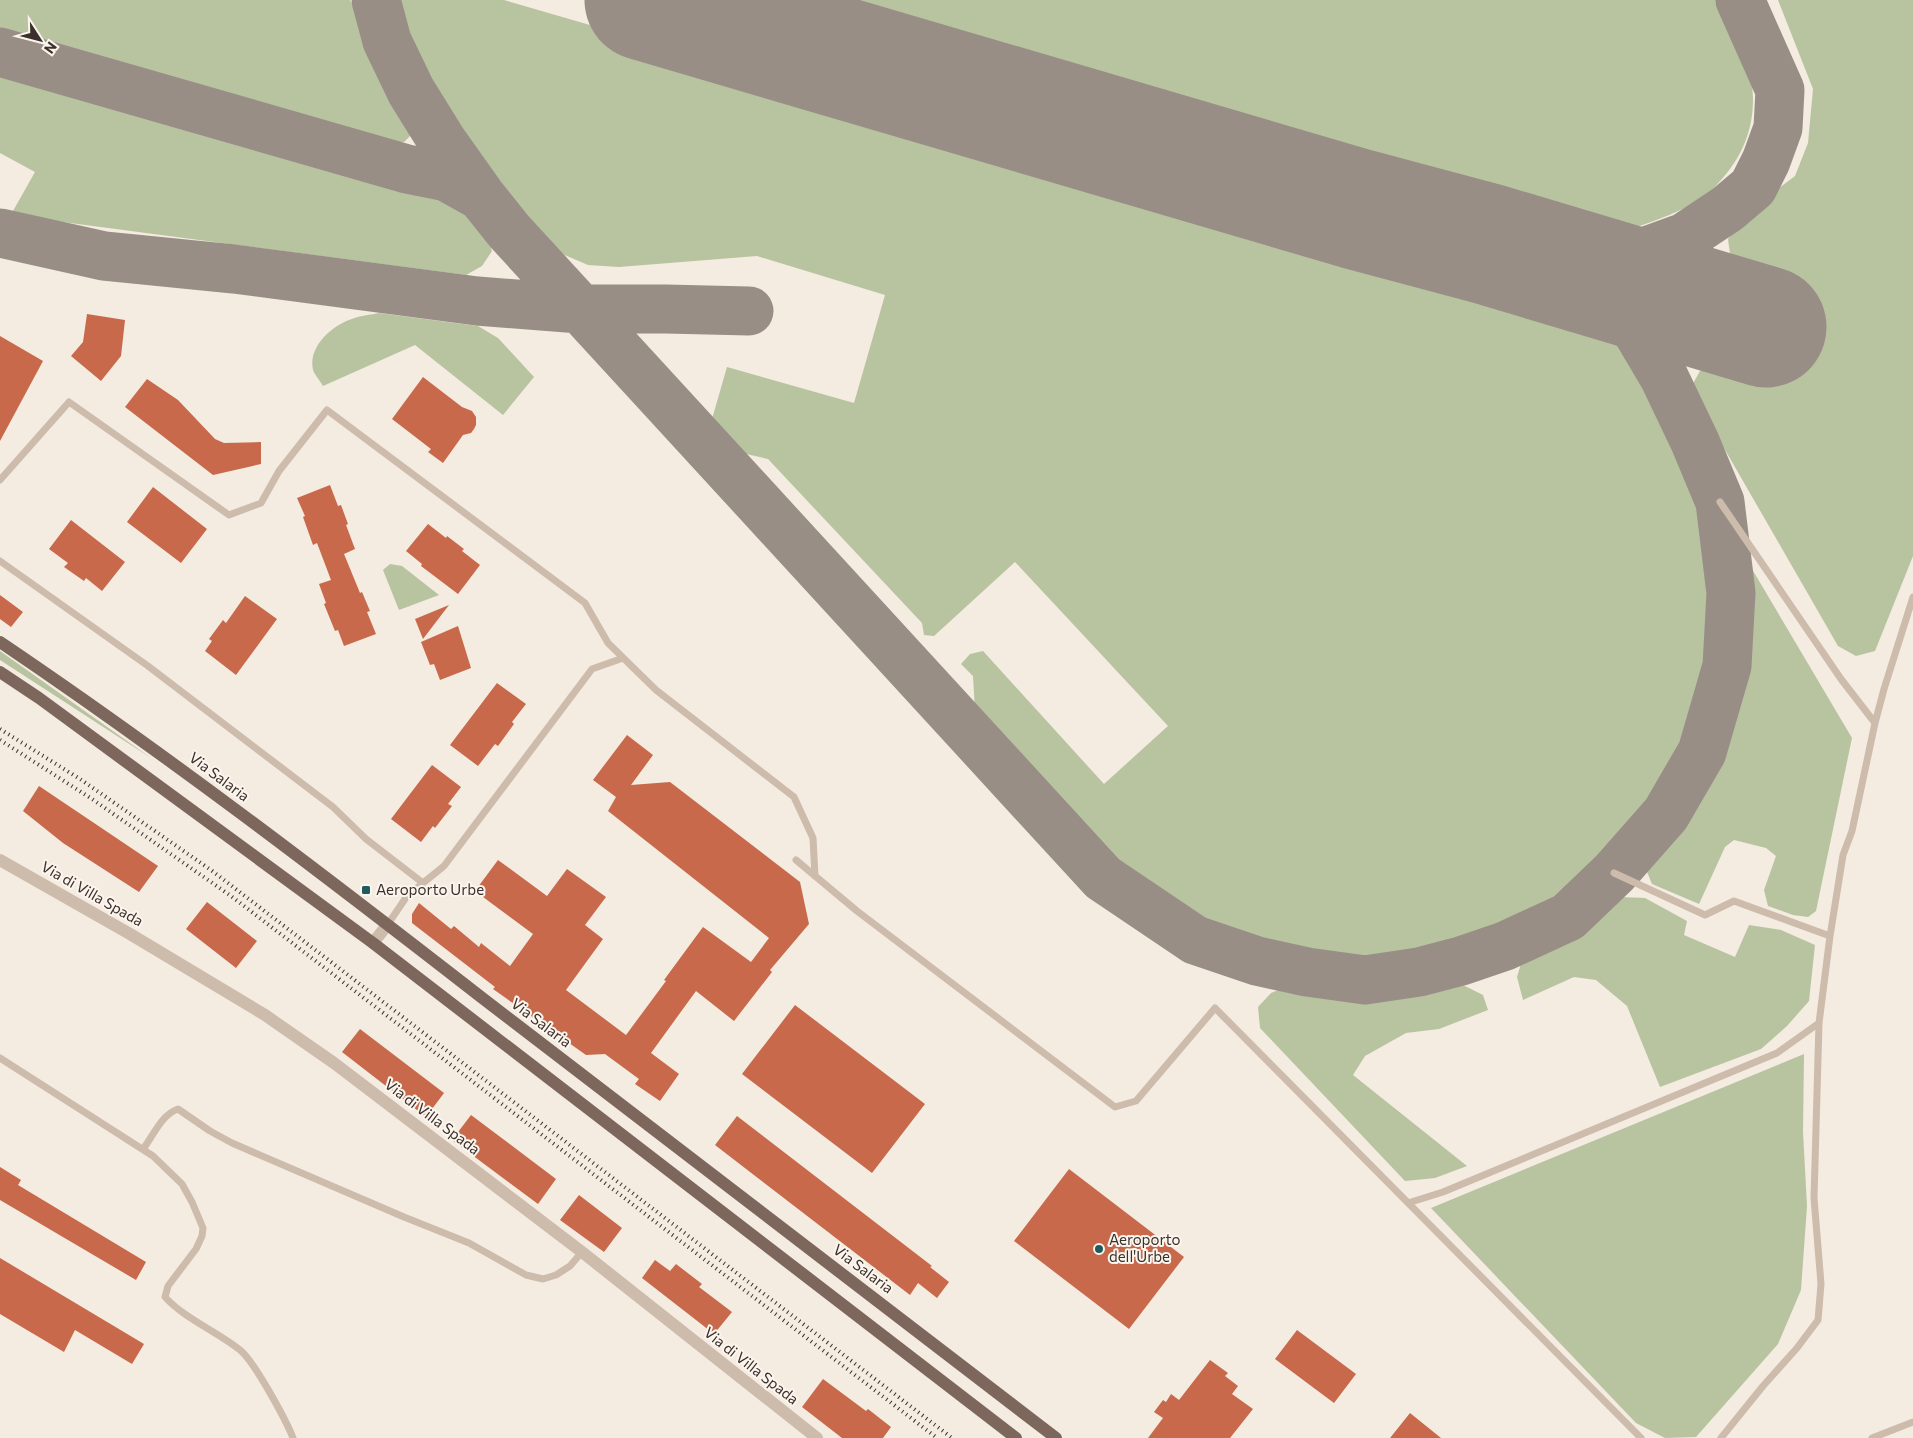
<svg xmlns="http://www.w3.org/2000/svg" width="1913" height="1438" font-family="Commissioner,sans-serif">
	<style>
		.green { fill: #b8c4a0 }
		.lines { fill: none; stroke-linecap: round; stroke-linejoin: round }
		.taxiway { stroke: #988e86; stroke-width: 49 }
		.runway { stroke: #988e86; stroke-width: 121 }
		.building { fill: #c8694b }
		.lane { stroke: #cdbbac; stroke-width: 7 }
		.street { stroke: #cdbbac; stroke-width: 12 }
		.primary { stroke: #7d675c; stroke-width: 12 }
		.rail { stroke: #3b302b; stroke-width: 4; stroke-dasharray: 1 4; stroke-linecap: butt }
		.poi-dot { fill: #1f5a5e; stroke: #fbf5ee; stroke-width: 2 }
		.labels { text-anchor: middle; stroke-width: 4; stroke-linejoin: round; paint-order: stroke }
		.street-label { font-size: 15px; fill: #3b302b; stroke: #fbf5ee }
		.poi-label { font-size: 15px; fill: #3b302b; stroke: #fbf5ee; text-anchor: start }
	</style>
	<rect width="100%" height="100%" fill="#f4ebe1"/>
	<path class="green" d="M 0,0 L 350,0 L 412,119 L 411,135 L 404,142 L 389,144 L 0,34 Z
		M 401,0 L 504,0 L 1601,319 L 1623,342 L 1651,393 L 1693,477 L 1707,535 L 1719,611 L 1710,674 L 1691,738 L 1676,772 L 1645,816 L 1600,866 L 1555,902 L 1506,927 L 1454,947 L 1409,956 L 1347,960 L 1298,953 L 1220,930 L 1163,896 L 1107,853 L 975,711 L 973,676 L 961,664 L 970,654 L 983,651 L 1104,784 L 1168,726 L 1015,562 L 934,636 L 924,635 L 922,623 L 768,459 L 733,451 L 712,419 L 727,367 L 854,403 L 885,295 L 757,256 L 619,267 L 588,265 L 553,250 L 500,196 L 436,100 L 404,34 L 397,10 Z
		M 810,0 L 1723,0 C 1755,60 1771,125 1721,180 C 1715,186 1709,195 1703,200 C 1698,203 1691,205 1685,208 C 1663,218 1641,226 1618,233 Z
		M 1778,0 L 1913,0 L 1913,556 L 1875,651 L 1856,656 L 1838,646 L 1690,389 L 1700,371 L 1717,359 L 1729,357 L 1768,368 L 1788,286 L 1732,269 L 1728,239 L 1750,210 L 1795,176 L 1808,143 L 1813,89 Z
		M 0,70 L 466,204 L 485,228 L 492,251 L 482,266 L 466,275 L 55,221 L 13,211 L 35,172 L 0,153 Z
		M 379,313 L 478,326 L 498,338 L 534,377 L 503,415 L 415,345 L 323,386 C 320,381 315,375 313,370 C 308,348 330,327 349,320 C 358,316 369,315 379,313 Z
		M 390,564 L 402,566 L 439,595 L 399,610 L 383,570 Z
		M 1749,564 L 1852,738 L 1816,911 L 1808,917 L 1793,915 L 1768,906 L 1764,890 L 1776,856 L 1766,848 L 1734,840 L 1725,847 L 1699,904 L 1652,884 L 1645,867 L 1681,822 L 1711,776 L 1730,726 L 1747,654 Z
		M 0,651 L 151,758 L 0,660 Z
		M 1620,897 L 1645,898 L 1687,921 L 1684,935 L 1735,957 L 1749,925 L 1781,930 L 1815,945 L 1809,1001 L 1787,1026 L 1761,1049 L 1660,1087 L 1627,1006 L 1596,980 L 1574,977 L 1523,1000 L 1517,977 L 1523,957 L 1568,932 Z
		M 1455,981 L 1483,995 L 1488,1010 L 1439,1029 L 1406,1033 L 1365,1056 L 1353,1075 L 1467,1166 L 1435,1178 L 1405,1181 L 1260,1028 L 1258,1007 L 1271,993 L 1288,986 L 1392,992 Z
		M 1804,1054 L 1803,1132 L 1807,1206 L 1801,1290 L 1778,1344 L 1696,1437 L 1665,1438 L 1636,1423 L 1431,1208 Z"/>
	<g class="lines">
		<path class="taxiway" d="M 376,0 L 387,41 L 411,91 L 442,141 L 481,196 L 509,231 L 1103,878 L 1195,940 L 1257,961 L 1307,972 L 1365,980 L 1419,972 L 1461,961 L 1505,946 L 1568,917 L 1614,873 L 1666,814 L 1702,752 L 1727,666 L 1731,593 L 1720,502 L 1695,442 L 1664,377 L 1638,333 L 1607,293 L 1564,267
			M 0,52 L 407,169 L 447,177 L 481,196
			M 0,233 L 104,256 L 234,269 L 477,301 L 580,309 L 666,309 L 749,311
			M 1564,267 L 1627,258 L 1685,237 L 1727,209 L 1753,187 L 1766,161 L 1778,128 L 1780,90 L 1740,0"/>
		<path class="runway" d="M 645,0 L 1357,209 L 1488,244 L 1766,327"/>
	</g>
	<path class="building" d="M 87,314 L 125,320 L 121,356 L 101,381 L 71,356 L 83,342 Z
		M 0,336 L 43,361 L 0,441 Z
		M 423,377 L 462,407 L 472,411 L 476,417 L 476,425 L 474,429 L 471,433 L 463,435 L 443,463 L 428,452 L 431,449 L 392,419 Z
		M 147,379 L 178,400 L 215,439 L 224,443 L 261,442 L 261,464 L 213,475 L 125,407 Z
		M 330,485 L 338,506 L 341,505 L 348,524 L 346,525 L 355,549 L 344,554 L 360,593 L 362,592 L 370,611 L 367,612 L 376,634 L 344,646 L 338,630 L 335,631 L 324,604 L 326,603 L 319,584 L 331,580 L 317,543 L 313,545 L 303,517 L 305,516 L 297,498 Z
		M 153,487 L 207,529 L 181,563 L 127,522 Z
		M 71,520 L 125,562 L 102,591 L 86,578 L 84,581 L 64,567 L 68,563 L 49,549 Z
		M 428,524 L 446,538 L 447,536 L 464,549 L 462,551 L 480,565 L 458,594 L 421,566 L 422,564 L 406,551 Z
		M 0,595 L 23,612 L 11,627 L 0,619 Z
		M 245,596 L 277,619 L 236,675 L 205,651 L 212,641 L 209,639 L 223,620 L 226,623 Z
		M 449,605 L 423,639 L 415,619 Z
		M 458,626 L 471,668 L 440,680 L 434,664 L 430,665 L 421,642 Z
		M 497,683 L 526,704 L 512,722 L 514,724 L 498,746 L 495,744 L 478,766 L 450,745 Z
		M 627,735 L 653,755 L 631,785 L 670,782 L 800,882 L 809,924 L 770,970 L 772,972 L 734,1021 L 696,991 L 651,1053 L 679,1074 L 660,1101 L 635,1084 L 639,1079 L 605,1054 L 586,1055 L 493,989 L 495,987 L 412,923 L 412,914 L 419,903 L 451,929 L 454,926 L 479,947 L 481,943 L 510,966 L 533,934 L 475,891 L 498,860 L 547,896 L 567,869 L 606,897 L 585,925 L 603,939 L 566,990 L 626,1035 L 666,981 L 664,980 L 703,927 L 751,962 L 769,938 L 608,811 L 616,797 L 593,780 Z
		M 432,765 L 461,787 L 448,804 L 452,806 L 435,828 L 433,826 L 421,842 L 391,819 Z
		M 39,786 L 158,866 L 139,892 L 63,843 L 23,811 Z
		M 207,902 L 257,941 L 236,968 L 186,929 Z
		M 795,1005 L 925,1104 L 872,1173 L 742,1074 Z
		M 360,1029 L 444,1093 L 426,1117 L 342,1052 Z
		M 471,1115 L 556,1179 L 538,1204 L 452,1140 Z
		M 737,1116 L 932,1266 L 930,1267 L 949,1282 L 937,1298 L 918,1283 L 910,1295 L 715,1145 Z
		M 0,1167 L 21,1180 L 18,1185 L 146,1262 L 136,1280 L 0,1200 Z
		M 1069,1169 L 1184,1257 L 1129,1329 L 1014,1241 Z
		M 579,1195 L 622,1228 L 604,1252 L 560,1220 Z
		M 0,1258 L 144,1344 L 132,1364 L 75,1330 L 64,1352 L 0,1314 Z
		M 655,1260 L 670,1271 L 676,1264 L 702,1284 L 699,1287 L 732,1312 L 714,1334 L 642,1278 Z
		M 1297,1330 L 1356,1374 L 1334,1403 L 1275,1359 Z
		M 1210,1360 L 1228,1373 L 1225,1376 L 1238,1386 L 1232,1394 L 1253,1409 L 1230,1438 L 1148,1438 L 1163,1418 L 1154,1412 L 1163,1400 L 1166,1402 L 1171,1394 L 1179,1400 Z
		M 823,1379 L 866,1411 L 868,1409 L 891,1427 L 883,1438 L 842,1438 L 802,1407 Z
		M 1410,1413 L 1441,1438 L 1390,1438 Z"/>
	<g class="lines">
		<path class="lane" d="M 0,480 L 69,402 L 229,515 L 261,503 L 279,471 L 327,410 L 585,603 L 608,643 L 656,690 L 794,797 L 813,838 L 815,876
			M 1720,502 L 1841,679 L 1875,723
			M 0,561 L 148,666 L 333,807 L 366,839 L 423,883 L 444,866 L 592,669 L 623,658
			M 796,860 L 857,911 L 1115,1107 L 1136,1101 L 1215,1008 L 1641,1438
			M 1614,873 L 1705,915 L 1734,901 L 1830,936
			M 388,924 L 407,896 L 423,883
			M 0,1058 L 153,1156 L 182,1184 L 192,1202 L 203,1228 L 202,1236 L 196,1249 L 168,1286 L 165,1297 C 185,1319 216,1331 240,1350 C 254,1361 286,1420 293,1438
			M 143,1149 C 154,1135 161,1115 178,1109 L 210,1131 L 232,1143 L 404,1217 L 469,1243 L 526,1275 L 543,1279 L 556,1275 L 570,1266 L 582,1252
			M 1408,1203 L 1443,1192 L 1777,1053 L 1819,1023
			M 1721,1438 L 1763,1386 L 1797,1348 L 1818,1320 L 1821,1284 L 1814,1198 L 1819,1023 L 1830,936 L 1843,855 L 1852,831 L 1875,723 L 1884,689 L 1913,597
			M 1872,1438 L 1913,1422"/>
		<path class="street" d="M 0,860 L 130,934 L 265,1015 L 334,1063 L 582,1252 L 817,1438
			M 373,943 L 388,924"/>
		<path class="primary" d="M 0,642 C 166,754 324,875 481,997 L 1056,1438
			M 0,672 L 39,698 L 373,943 L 1016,1438"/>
		<path class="rail" d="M 0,729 L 80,779 L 211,870 L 952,1438
			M 0,740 L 92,799 L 231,896 L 937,1438"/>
	</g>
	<g class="poi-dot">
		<rect x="361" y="885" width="10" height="10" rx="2.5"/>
		<circle cx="1099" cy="1249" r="5"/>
	</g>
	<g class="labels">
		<g class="street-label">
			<text transform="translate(219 777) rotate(37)" y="5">Via Salaria</text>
			<text transform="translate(92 894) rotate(30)" y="5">Via di Villa Spada</text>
			<text transform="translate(541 1023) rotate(37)" y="5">Via Salaria</text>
			<text transform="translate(432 1117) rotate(37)" y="5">Via di Villa Spada</text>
			<text transform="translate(863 1269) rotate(37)" y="5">Via Salaria</text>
			<text transform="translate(751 1366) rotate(38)" y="5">Via di Villa Spada</text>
		</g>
		<g class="poi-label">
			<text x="376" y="895">Aeroporto Urbe</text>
			<text x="1109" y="1245">Aeroporto<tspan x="1109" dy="17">dell'Urbe</tspan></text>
		</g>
	</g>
	<g transform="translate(40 40) rotate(126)" stroke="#fbf5ee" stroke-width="4" paint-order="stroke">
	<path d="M0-4L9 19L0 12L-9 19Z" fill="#3b302b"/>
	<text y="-8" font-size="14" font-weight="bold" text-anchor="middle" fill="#3b302b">N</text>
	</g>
</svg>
